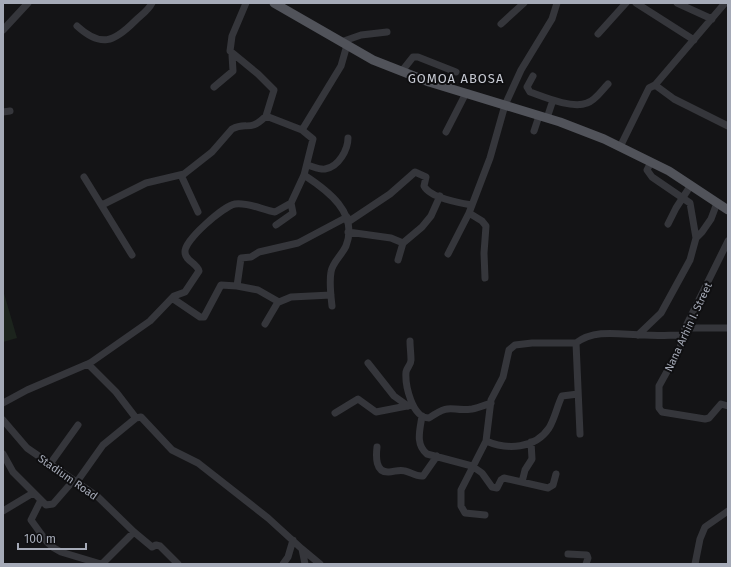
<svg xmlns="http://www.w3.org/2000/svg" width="731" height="567" font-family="'Fira Sans',sans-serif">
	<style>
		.green { fill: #1c241d }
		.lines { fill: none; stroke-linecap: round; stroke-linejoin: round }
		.minor { stroke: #35363b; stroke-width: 7 }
		.major { stroke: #51535a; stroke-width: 9 }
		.labels { text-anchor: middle; stroke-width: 4; stroke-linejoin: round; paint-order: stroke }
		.street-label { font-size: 11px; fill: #a5aab7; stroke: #0f0f11 }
		.quarter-label { font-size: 13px; letter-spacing: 1px; fill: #c7cad3; stroke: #0f0f11 }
	</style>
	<rect width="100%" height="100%" fill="#141416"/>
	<path class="green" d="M 3,290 L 17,338 L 3,342 Z"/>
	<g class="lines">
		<path class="minor" d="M 246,3 L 232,36 L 230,51 L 258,74 L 274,90 L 266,116
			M 636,3 L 694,40
			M 677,3 L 712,19
			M 501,24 L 524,3
			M 77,26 C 101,48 114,42 135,21 C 141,15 148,11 152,3
			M 3,30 L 28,3
			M 598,34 L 626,3
			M 341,42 L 361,35 L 387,32
			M 402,71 L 413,57 L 418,57 L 456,72
			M 533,76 L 527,87 L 530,92 C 544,97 572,109 587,103 C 595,101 602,90 608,84
			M 655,85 L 674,99 L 728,126
			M 214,87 L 233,71 L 232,55
			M 3,112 L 10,111
			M 547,118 L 553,100
			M 302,130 L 341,66 L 347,45
			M 534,131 L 539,116
			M 446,132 L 466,93
			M 620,147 L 649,88 L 655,85 L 725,3
			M 651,162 L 647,170 L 652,177 L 690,203 L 696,238
			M 307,165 C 312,166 320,170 325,169 C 339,167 348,149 348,138
			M 181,175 L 198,212
			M 304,175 C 327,190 359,213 346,246 C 342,255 332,263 331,272 C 329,283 331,296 332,306
			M 84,177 L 132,255
			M 102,205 L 146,183 L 184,174 L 212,152 L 232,129 C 247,121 249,133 266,116 L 302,130 L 313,139 L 304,175 L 291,203 L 293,213 L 276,225
			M 348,222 L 390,194 L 415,172 L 426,177 L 424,186 C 430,198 460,203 472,205
			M 668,224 L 676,208 L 691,185
			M 348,232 L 391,238 L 403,243
			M 728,241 L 685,328 L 680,348 L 659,386 L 659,408 L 662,412 L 705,419 L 709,418 L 721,404 L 728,406
			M 448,254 L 469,213
			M 398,260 L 403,243 L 422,227 L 431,216 L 440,196
			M 485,278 L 484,253 L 486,226 L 482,221 L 469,213 L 490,158 L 505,105 L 521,70 L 552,19 L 557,3
			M 237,286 L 241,258 L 251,257 L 259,252 L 298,243 L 347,217
			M 172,298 L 200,317 L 204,317 L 221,285 L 237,286 L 258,290 L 279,302 L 291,297 L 331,295
			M 265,324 L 278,302
			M 685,328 L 728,328
			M 638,335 L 661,313 L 690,260 L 696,238 L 702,232 L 711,219 L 717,203
			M 410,341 C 410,347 411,354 411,360 C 411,365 407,367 406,372 C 405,385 412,418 429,418 C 452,402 450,412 472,409 C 478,408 485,405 491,403
			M 368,363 L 394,396 L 408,406
			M 88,364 L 116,392 L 136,418
			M 3,403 L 27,390 L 90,363 L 150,321 L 174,296 L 185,292 L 199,271 C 197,263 185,261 185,252 C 184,240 224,206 235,204 C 248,202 263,210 275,212 L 291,203
			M 335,413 L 358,399 L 376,412 L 412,405
			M 422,416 C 420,430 415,444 427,454 L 472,466 L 482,473 L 492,487 L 497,488 L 501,480 L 504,478 L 548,488 L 553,485 L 556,474
			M 3,420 L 27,448 L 98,497 L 134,532 L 152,547 L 156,545 L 160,546 L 178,564
			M 580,434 L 576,343 C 596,328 622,335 645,335 C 658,336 670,335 683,335
			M 486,441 C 507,450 535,449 549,428 C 555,418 557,406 562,396 L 578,394
			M 377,447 C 376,456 375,473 389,472 C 394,472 399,469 405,471 C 411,472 416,477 423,476 L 437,456
			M 3,454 L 13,472 L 46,505 L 53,504 L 73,481
			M 50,464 L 78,425
			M 522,482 L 525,470 L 532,459 L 531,442
			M 76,483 L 103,445 L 136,418 L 141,417 L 172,450 L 198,463 L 268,518 L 302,549 L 305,564
			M 41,500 L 31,520 L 47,542 L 54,548 L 61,552 L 101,564
			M 3,511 L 33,493
			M 485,515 L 465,513 L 461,506 L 461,490 L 486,441 L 491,400 L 503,377 L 509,350 L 515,345 L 532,343 L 576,343
			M 302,549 L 320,564
			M 568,554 L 587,555 L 588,558 L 586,564
			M 102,564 L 134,532
			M 283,564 L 288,557 L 293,540
			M 695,564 L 700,539 L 705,527 L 728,511"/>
		<path class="major" d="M 274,3 L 373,60 L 429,82 L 560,122 L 604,139 L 669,171 L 728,210"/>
	</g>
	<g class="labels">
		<g class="street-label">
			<text transform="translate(688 327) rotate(-65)" y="4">Nana Arhin I. Street</text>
			<text transform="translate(68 477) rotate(35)" y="4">Stadium Road</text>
		</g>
		<g class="quarter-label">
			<text x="456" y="83">GOMOA ABOSA</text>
		</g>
	</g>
	<rect width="731" height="567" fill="none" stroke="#a5aab7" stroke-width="8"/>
	<path d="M18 543v6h68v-6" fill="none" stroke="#a5aab7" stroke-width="2"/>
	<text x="24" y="543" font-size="12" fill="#a5aab7" stroke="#0f0f11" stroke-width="3" paint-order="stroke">100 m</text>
</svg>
